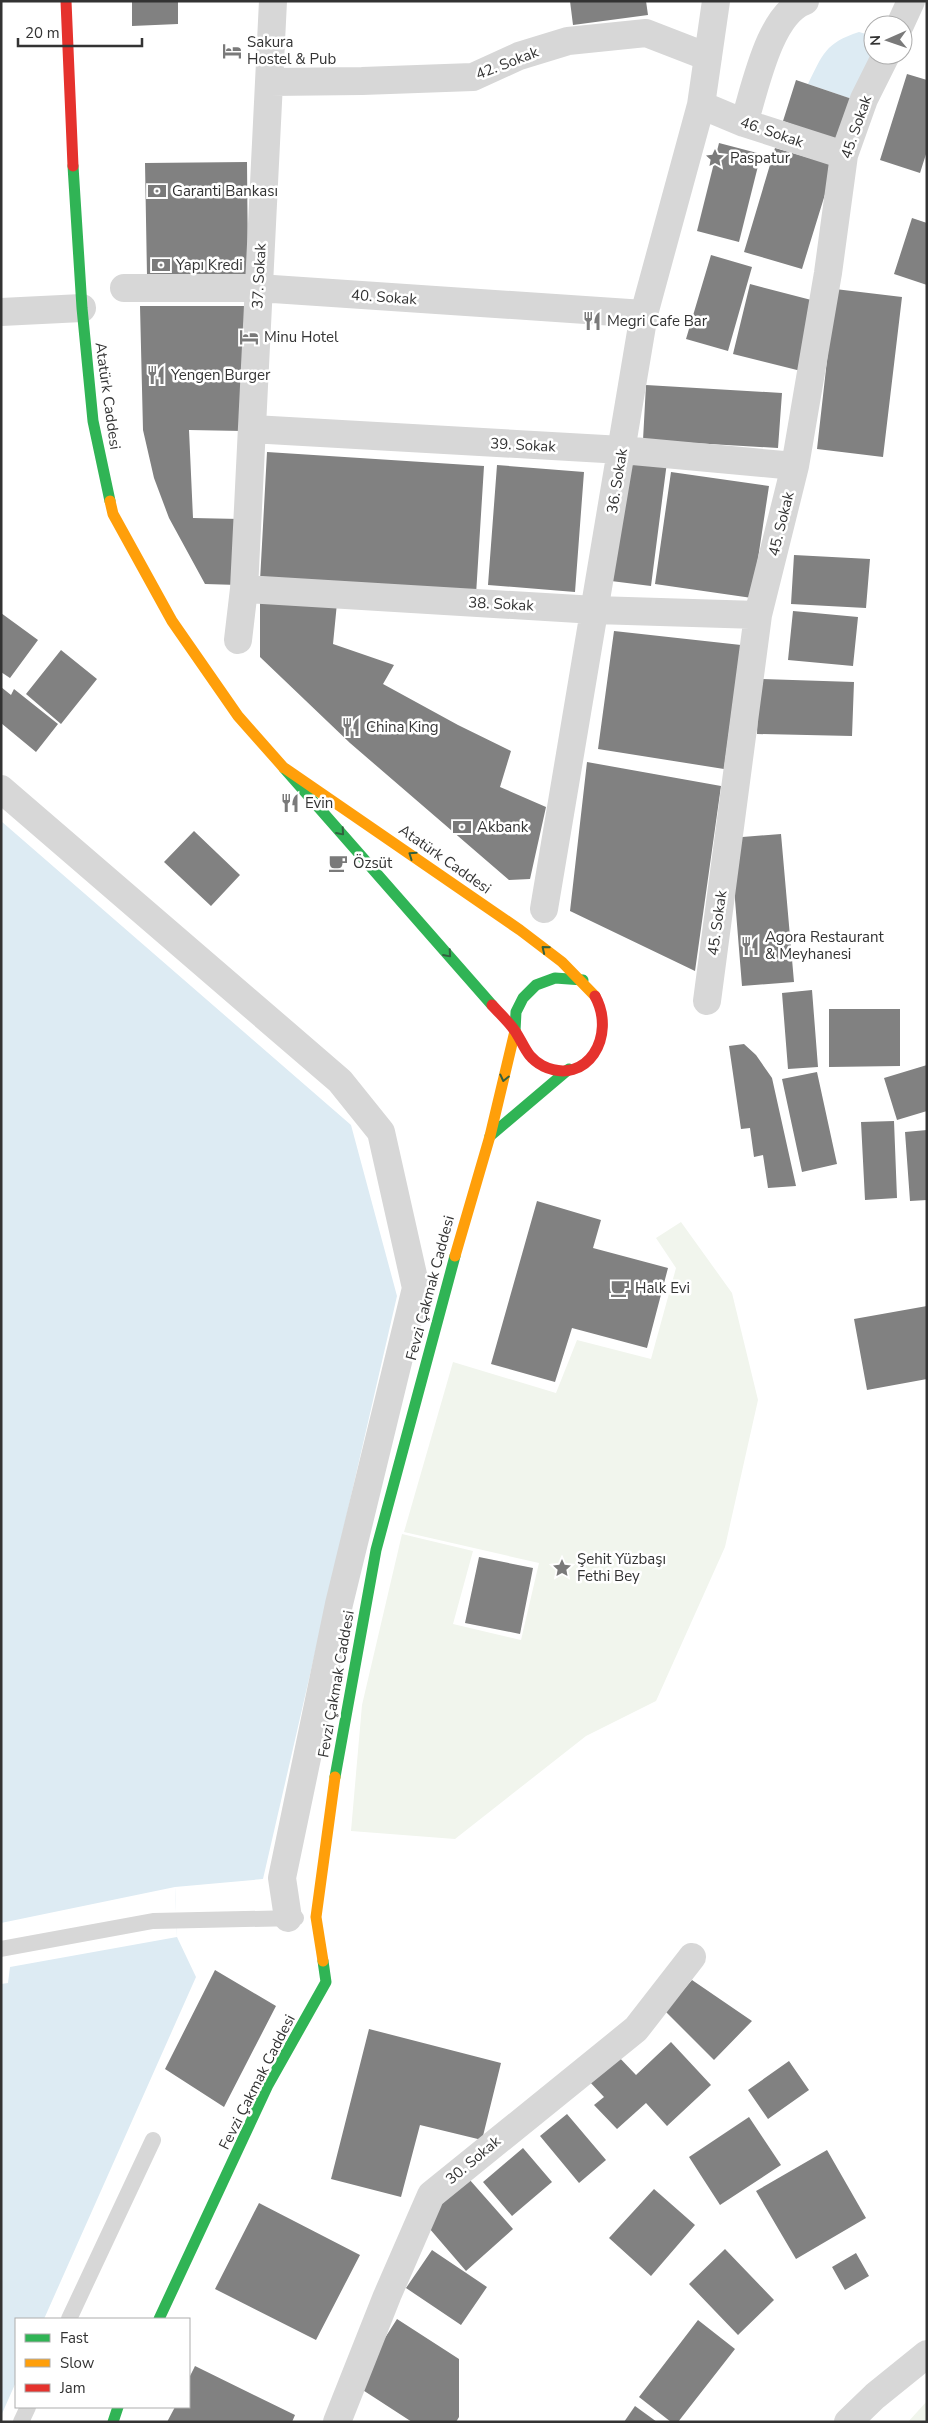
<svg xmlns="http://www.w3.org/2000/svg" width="928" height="2423" font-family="'Nunito Sans',sans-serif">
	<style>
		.green { fill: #f1f5ed }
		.water { fill: #ddebf3 }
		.pier { fill: #fff }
		.building { fill: #818181 }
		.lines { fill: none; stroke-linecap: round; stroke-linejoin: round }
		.lane { stroke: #d7d7d7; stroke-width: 16 }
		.street { stroke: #d7d7d7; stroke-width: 28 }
		.fast { stroke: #30b455; stroke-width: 11 }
		.slow { stroke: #ff9f0a; stroke-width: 11 }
		.jam { stroke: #e5322d; stroke-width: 11 }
		.oneway { stroke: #32603f }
		.labels { text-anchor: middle; stroke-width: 5; stroke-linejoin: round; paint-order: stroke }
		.poi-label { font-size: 15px; fill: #333; stroke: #fff; text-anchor: start }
		.street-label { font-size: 15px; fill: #333; stroke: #fff }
	</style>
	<rect width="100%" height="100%" fill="#fff"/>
	<path class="green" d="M 681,1222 L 732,1293 L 758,1400 L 725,1547 L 656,1701 L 586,1736 L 455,1839 L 351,1831 L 362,1705 L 402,1534 L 473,1551 L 453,1624 L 521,1640 L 539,1563 L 404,1532 L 453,1362 L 556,1393 L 577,1340 L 651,1359 L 676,1268 L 656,1238 Z
		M 927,2401 L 927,2422 L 908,2422 Z"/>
	<path class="water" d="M 859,32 L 873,36 L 873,55 L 855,100 L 808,84 C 823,54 825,43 859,32 Z
		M 1,821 L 351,1125 L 397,1296 L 263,1879 L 175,1887 L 177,1937 L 196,1977 L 44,2319 L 16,2319 L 16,2382 L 1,2416 Z"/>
	<path class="pier" d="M 175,1887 L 177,1937 L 10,1967 L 8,1983 L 1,1984 L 1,1923 Z"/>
	<path class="building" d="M 132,1 L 178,1 L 178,24 L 132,26 Z
		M 570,1 L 646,1 L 648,15 L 573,25 Z
		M 907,74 L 927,80 L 927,151 L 920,173 L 880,160 Z
		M 796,80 L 855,100 L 841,142 L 783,121 Z
		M 719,143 L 761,154 L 739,242 L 697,231 Z
		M 775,148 L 834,165 L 802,269 L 744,252 Z
		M 247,162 L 248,275 L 147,276 L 145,163 Z
		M 912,218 L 927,223 L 927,285 L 894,274 Z
		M 711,255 L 752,267 L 728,351 L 686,339 Z
		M 750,284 L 819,302 L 801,371 L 733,354 Z
		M 835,289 L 902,297 L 883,457 L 817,449 Z
		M 140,306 L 245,306 L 243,431 L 189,430 L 193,518 L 240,519 L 238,585 L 205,584 L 169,518 L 154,478 L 143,430 Z
		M 646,385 L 782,393 L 778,448 L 643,440 Z
		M 267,452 L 484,466 L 476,595 L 260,581 Z
		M 627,456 L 667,462 L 651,586 L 611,581 Z
		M 497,465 L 584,472 L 575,592 L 488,585 Z
		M 671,472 L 769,486 L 752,598 L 655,584 Z
		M 794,555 L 870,559 L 866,608 L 791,604 Z
		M 260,599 L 337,603 L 333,644 L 394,665 L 383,684 L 458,725 L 511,751 L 500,787 L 546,807 L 530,879 L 509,880 L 350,743 L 260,657 Z
		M 793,611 L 858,617 L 853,666 L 788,660 Z
		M 1,613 L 38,640 L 10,678 L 1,672 Z
		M 614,631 L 741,645 L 724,769 L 598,749 Z
		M 61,650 L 97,679 L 61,724 L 26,694 Z
		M 759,679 L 854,682 L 852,736 L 757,734 Z
		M 1,687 L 11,695 L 14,689 L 58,724 L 36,752 L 1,723 Z
		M 587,762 L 721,786 L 695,971 L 570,911 Z
		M 194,831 L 240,875 L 211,906 L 164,862 Z
		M 781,834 L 794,982 L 742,986 L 730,838 Z
		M 812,990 L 818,1067 L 788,1069 L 782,993 Z
		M 829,1009 L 900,1009 L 900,1066 L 829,1067 Z
		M 744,1044 L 756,1055 L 772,1078 L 796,1186 L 768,1188 L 763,1155 L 754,1157 L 750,1128 L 741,1129 L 729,1046 Z
		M 927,1065 L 927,1111 L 897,1120 L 884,1078 Z
		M 817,1072 L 837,1164 L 802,1172 L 782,1079 Z
		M 894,1121 L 897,1198 L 865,1200 L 861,1122 Z
		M 927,1130 L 927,1200 L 910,1201 L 905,1132 Z
		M 537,1201 L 601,1220 L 593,1248 L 668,1268 L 647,1348 L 572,1328 L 555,1382 L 491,1364 Z
		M 927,1306 L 927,1379 L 867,1390 L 854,1319 Z
		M 479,1557 L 533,1568 L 520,1634 L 465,1623 Z
		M 215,1970 L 276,2006 L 224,2107 L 165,2069 Z
		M 692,1980 L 752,2021 L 714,2060 L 665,2011 Z
		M 369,2029 L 501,2063 L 482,2140 L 420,2125 L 401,2197 L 331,2179 Z
		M 671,2042 L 711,2085 L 667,2126 L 646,2103 L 617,2129 L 594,2105 L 604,2097 L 588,2080 L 616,2054 L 636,2075 Z
		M 789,2061 L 809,2090 L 768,2119 L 748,2090 Z
		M 567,2114 L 606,2160 L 579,2183 L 540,2136 Z
		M 749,2117 L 781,2165 L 720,2205 L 689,2157 Z
		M 523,2148 L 552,2182 L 512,2216 L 483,2182 Z
		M 827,2150 L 866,2218 L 796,2259 L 756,2191 Z
		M 469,2179 L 513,2229 L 466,2271 L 423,2221 Z
		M 654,2189 L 695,2225 L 651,2276 L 609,2238 Z
		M 259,2203 L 360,2255 L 316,2340 L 215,2289 Z
		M 725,2249 L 774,2300 L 738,2335 L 689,2284 Z
		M 432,2250 L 487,2287 L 461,2325 L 406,2288 Z
		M 856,2253 L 869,2276 L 845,2290 L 832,2267 Z
		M 397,2319 L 459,2359 L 459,2417 L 456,2422 L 412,2422 L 355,2385 Z
		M 698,2320 L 735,2349 L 678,2422 L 671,2422 L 639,2397 Z
		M 195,2366 L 295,2415 L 292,2422 L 167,2422 L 175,2407 L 189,2407 L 189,2378 Z
		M 635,2406 L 657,2422 L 624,2422 Z"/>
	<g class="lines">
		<path class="lane" d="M 1,1949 L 153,1921 L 296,1918
			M 69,2319 L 153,2140
			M 21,2422 L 28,2407"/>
		<path class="street" d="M 900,25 L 911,1
			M 270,82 L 362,81 L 473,77 L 519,56 L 568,41 L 646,33 L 708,57
			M 701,105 L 744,123 L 844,155
			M 744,123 C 755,89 769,14 805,1
			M 124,288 L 258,288 L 644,314
			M 1,312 L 82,308
			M 252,429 L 622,450 L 795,466
			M 244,589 L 595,610 L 758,615
			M 238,640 L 244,589 L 273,1
			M 1,789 L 340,1081 L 381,1132 L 416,1288 L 339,1604 L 282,1878 L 288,1918
			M 544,909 L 644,314 L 701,105 L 716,1
			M 707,1001 L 758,615 L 795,466 L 828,273 L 844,155 L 864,99 L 886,55
			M 337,2422 L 387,2296 L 431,2195 L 636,2029 L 692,1957
			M 848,2422 L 875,2396 L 927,2354"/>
		<path class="fast" d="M 73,166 L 82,308 L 93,421 L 110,501
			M 284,768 L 492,1005
			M 515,1031 L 516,1012 L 523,998 L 536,985 L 555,978 L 583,980
			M 490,1136 L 569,1069
			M 335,1777 L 376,1550 L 455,1256
			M 159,2319 L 268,2085 L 326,1982 L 323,1961
			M 113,2422 L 118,2407"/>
		<path class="slow" d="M 110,501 L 113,514 L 172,621 L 238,716 L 284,768
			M 286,769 L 520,930 L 562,962 L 595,996
			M 455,1256 L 490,1136 L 515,1031
			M 323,1961 L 316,1917 L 335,1777"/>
		<path class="jam" d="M 66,1 L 73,166
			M 492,1005 C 500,1014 509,1022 515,1031 C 525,1046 526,1057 543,1066 C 587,1087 617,1036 595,996"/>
	</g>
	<defs><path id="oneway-chevron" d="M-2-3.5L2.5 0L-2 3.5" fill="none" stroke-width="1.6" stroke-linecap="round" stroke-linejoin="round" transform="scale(1.25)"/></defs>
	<g class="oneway">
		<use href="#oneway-chevron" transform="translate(341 832) rotate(49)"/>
		<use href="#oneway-chevron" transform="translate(412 855) rotate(-145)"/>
		<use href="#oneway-chevron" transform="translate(545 949) rotate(-141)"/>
		<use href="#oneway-chevron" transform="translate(448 954) rotate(49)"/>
		<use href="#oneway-chevron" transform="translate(504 1078) rotate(103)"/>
	</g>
	<defs>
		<g id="hotel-bare" transform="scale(1.5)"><path d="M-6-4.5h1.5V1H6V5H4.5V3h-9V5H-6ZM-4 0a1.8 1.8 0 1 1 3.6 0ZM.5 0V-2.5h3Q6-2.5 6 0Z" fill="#7a7a7a" stroke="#fff" stroke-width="2.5" paint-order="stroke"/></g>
		<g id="sight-bare" transform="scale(1.5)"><path d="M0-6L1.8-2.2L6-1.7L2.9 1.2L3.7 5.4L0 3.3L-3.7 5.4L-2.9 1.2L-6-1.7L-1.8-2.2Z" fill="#7a7a7a" stroke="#fff" stroke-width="2.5" paint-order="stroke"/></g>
		<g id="bank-bare" transform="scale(1.5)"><path d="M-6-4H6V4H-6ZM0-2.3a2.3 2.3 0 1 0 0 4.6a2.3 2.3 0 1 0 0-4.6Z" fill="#7a7a7a" stroke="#fff" stroke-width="2.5" paint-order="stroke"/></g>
		<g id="restaurant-bare" transform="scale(1.5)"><path d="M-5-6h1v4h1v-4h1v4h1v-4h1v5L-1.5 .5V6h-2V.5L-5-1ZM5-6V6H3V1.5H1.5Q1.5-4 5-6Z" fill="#7a7a7a" stroke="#fff" stroke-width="2.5" paint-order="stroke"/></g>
		<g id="cafe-bare" transform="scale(1.5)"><path d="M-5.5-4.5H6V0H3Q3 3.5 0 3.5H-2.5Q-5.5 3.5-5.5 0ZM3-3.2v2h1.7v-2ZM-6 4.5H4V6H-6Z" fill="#7a7a7a" stroke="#fff" stroke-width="2.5" paint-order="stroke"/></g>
	</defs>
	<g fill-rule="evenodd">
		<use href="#hotel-bare" x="232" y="51"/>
		<use href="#sight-bare" x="715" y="158"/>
		<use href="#bank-bare" x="157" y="191"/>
		<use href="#bank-bare" x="161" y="265"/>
		<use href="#restaurant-bare" x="592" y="321"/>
		<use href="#hotel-bare" x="249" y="337"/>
		<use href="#restaurant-bare" x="156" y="375"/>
		<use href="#restaurant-bare" x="351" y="727"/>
		<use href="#restaurant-bare" x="290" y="803"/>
		<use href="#bank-bare" x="462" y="827"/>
		<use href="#cafe-bare" x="338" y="863"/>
		<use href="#restaurant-bare" x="750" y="946"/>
		<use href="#cafe-bare" x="620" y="1288"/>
		<use href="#sight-bare" x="562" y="1568"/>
	</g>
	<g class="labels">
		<g class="poi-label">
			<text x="247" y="47">Sakura<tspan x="247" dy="17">Hostel &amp; Pub</tspan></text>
			<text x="730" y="163">Paspatur</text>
			<text x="172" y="196">Garanti Bankası</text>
			<text x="176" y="270">Yapı Kredi</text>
			<text x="607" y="326">Megri Cafe Bar</text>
			<text x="264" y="342">Minu Hotel</text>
			<text x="171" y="380">Yengen Burger</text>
			<text x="366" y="732">China King</text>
			<text x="305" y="808">Evin</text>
			<text x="477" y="832">Akbank</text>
			<text x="353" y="868">Özsüt</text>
			<text x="765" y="942">Agora Restaurant<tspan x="765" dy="17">&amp; Meyhanesi</tspan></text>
			<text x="635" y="1293">Halk Evi</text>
			<text x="577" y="1564">Şehit Yüzbaşı<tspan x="577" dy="17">Fethi Bey</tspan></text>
		</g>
		<g class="street-label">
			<text transform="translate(507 63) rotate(-21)" y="5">42. Sokak</text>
			<text transform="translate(856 127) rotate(-71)" y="5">45. Sokak</text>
			<text transform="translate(772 132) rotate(19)" y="5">46. Sokak</text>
			<text transform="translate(259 276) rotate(-87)" y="5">37. Sokak</text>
			<text transform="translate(384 297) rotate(4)" y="5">40. Sokak</text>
			<text transform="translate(108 396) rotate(82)" y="5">Atatürk Caddesi</text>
			<text transform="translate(523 445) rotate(3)" y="5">39. Sokak</text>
			<text transform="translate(617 481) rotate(-81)" y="5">36. Sokak</text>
			<text transform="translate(781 524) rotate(-76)" y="5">45. Sokak</text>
			<text transform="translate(501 604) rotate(3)" y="5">38. Sokak</text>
			<text transform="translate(445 859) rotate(35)" y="5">Atatürk Caddesi</text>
			<text transform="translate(717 923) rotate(-82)" y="5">45. Sokak</text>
			<text transform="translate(430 1288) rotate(-75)" y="5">Fevzi Çakmak Caddesi</text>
			<text transform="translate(336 1684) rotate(-80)" y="5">Fevzi Çakmak Caddesi</text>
			<text transform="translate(257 2082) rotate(-63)" y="5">Fevzi Çakmak Caddesi</text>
			<text transform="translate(473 2160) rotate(-40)" y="5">30. Sokak</text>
		</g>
	</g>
	<rect width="928" height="2423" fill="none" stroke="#333333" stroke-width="5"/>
	<rect x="15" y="2318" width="175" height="90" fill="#ffffff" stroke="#adadad"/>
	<rect x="25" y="2334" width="25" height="8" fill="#30b455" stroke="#adadad"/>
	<text x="60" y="2343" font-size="15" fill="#333333">Fast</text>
	<rect x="25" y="2359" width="25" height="8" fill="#ff9f0a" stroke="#adadad"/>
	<text x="60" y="2368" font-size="15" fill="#333333">Slow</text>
	<rect x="25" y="2384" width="25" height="8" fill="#e5322d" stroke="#adadad"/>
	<text x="60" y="2393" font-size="15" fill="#333333">Jam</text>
	<g transform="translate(888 40) rotate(268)"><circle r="24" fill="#ffffff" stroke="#adadad"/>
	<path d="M0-4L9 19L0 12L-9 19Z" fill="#7a7a7a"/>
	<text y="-8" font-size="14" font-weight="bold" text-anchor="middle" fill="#333333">N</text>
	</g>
	<path d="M18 38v8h124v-8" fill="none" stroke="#333333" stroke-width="2.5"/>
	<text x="25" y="38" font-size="15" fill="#333333" stroke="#ffffff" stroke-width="4" paint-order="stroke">20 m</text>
</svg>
